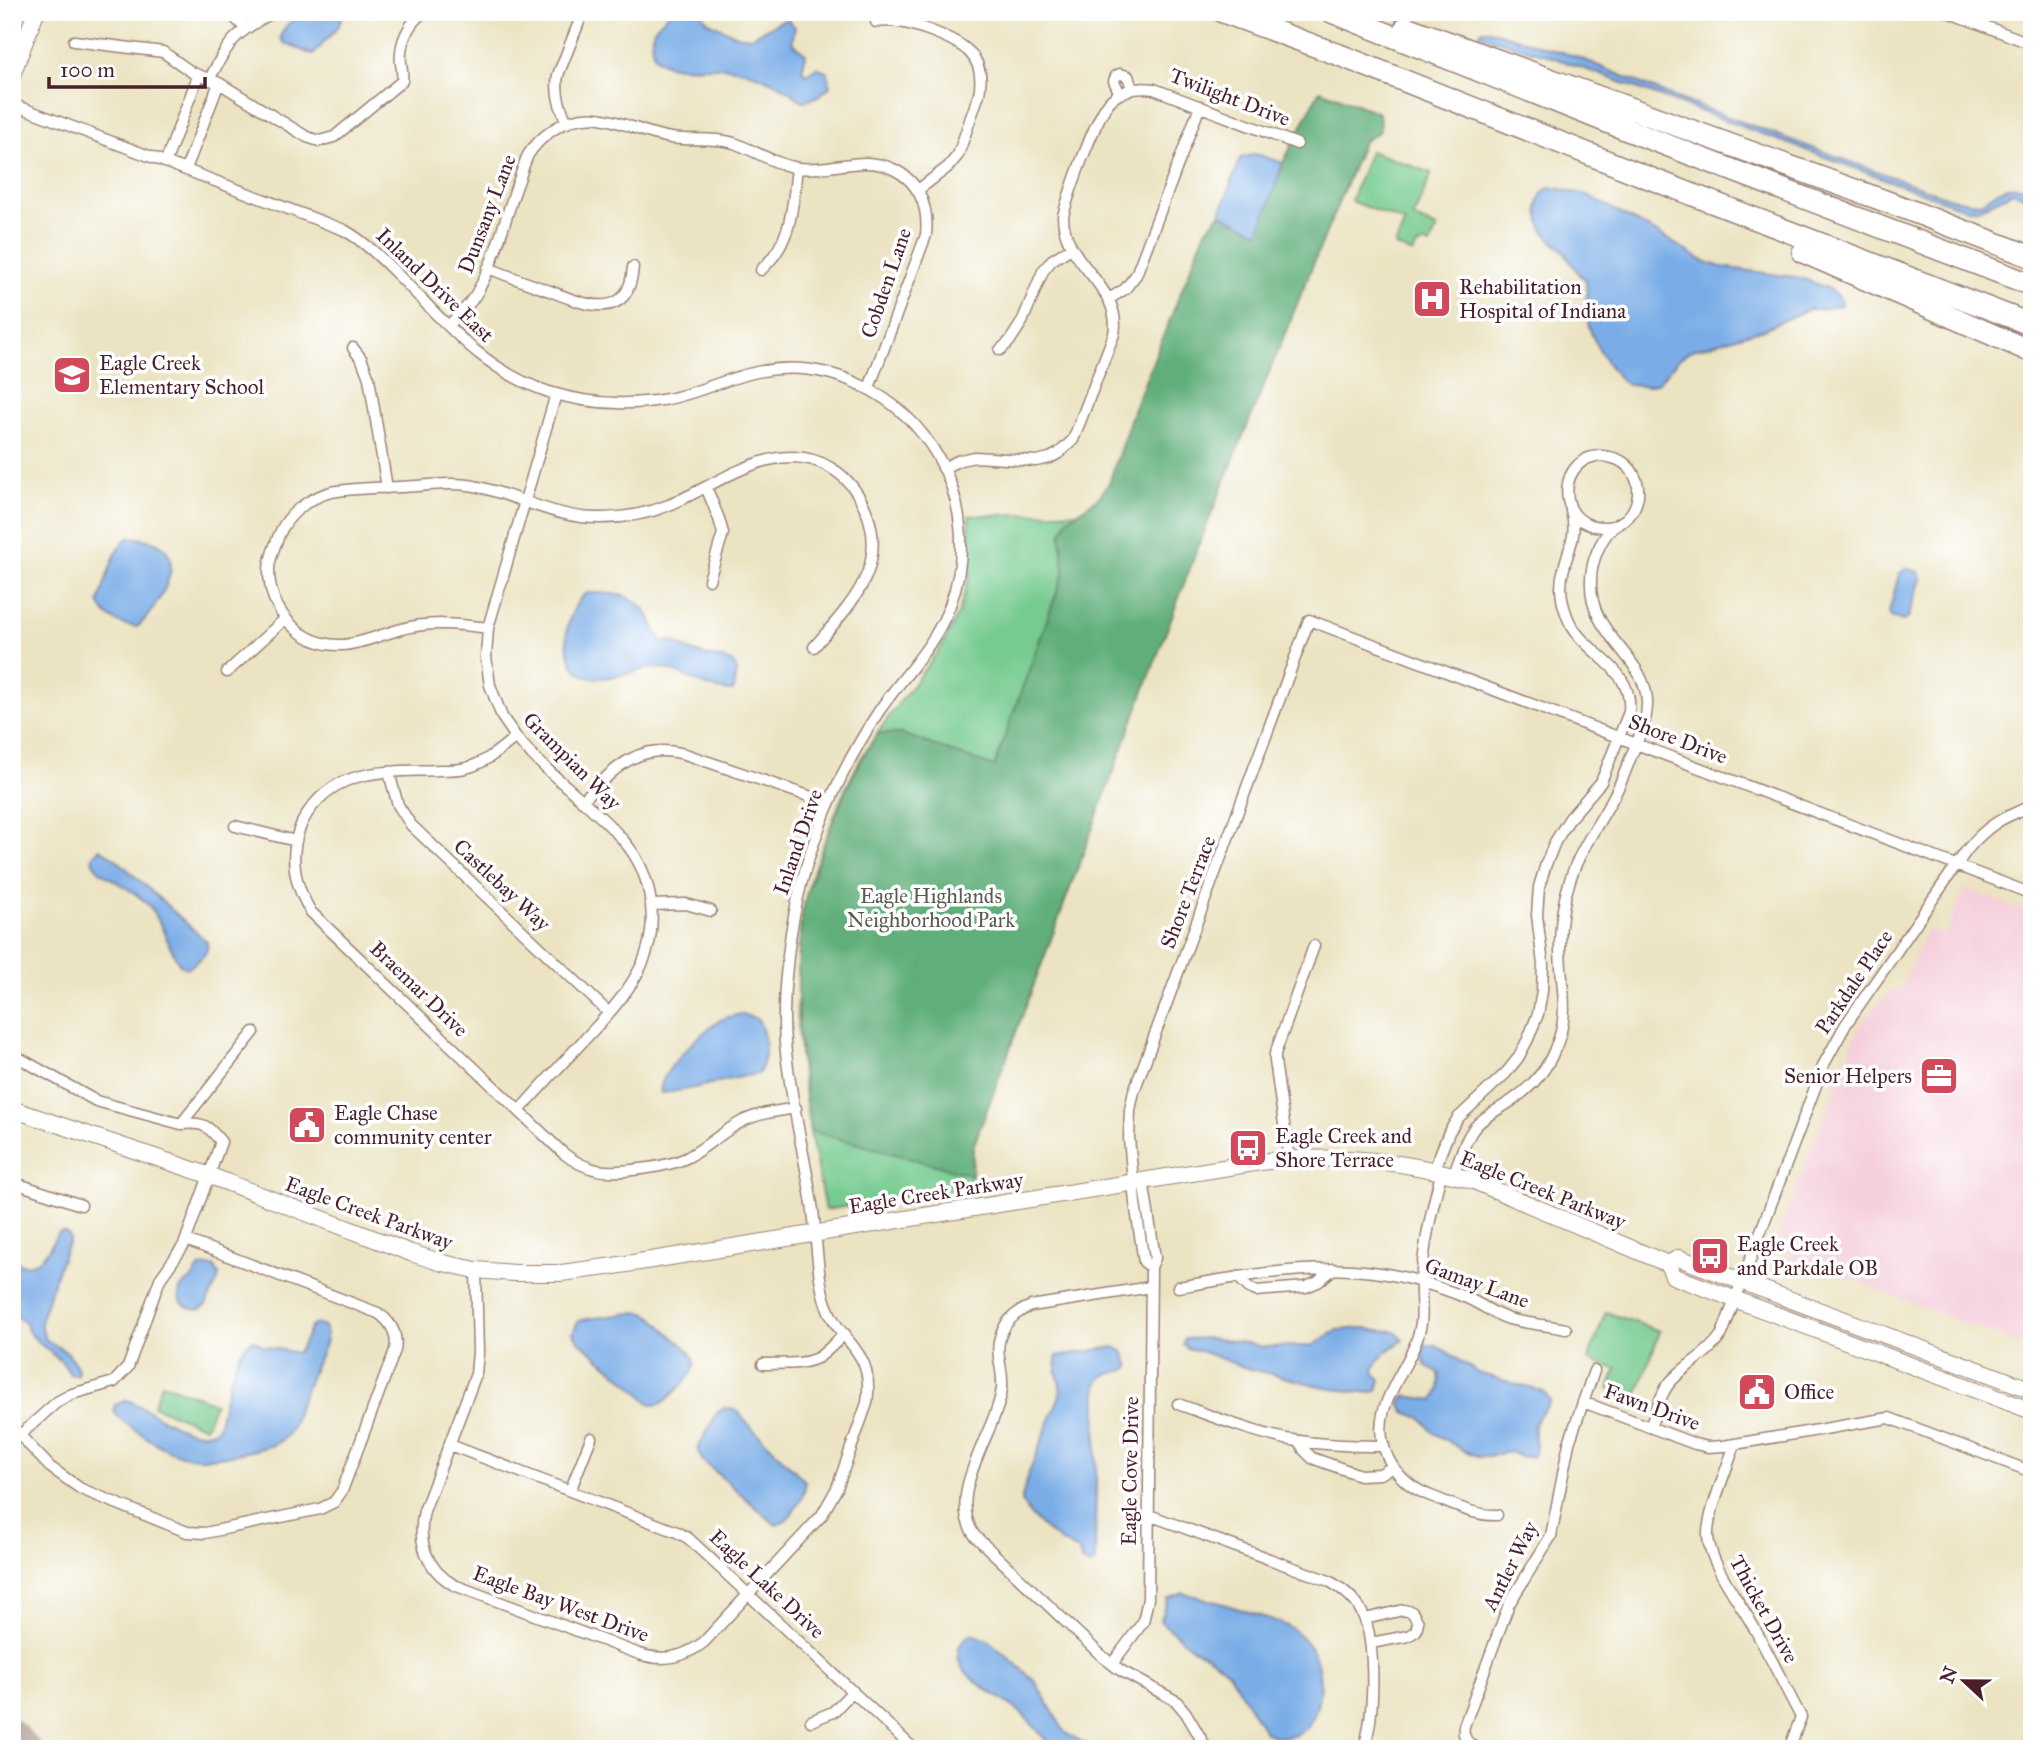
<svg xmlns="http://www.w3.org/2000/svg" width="2044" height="1761" font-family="'IM FELL Great Primer',serif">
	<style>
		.built { fill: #f5cfdb }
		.green { fill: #76cb90; stroke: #60755e; stroke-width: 2 }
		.forest { fill: #60af7a; stroke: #556752; stroke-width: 2 }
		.water { fill: #7aade7; stroke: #626689; stroke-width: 2 }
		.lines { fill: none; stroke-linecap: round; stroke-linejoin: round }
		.taxiway { stroke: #9a8176; stroke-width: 28 }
		.street-casing { stroke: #9a8176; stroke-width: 13 }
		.secondary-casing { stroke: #9a8176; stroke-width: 18 }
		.highway-casing { stroke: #9a8176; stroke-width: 24 }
		.street { stroke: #fff; stroke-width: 10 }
		.secondary { stroke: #fff; stroke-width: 16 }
		.highway { stroke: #fff; stroke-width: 21 }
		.labels { text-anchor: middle; stroke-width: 7; stroke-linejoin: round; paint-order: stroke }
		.street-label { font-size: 21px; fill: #4a1f2b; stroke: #fff }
		.poi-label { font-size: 21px; fill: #4a1f2b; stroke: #fff; text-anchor: start }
		.park-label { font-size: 21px; fill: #595b4e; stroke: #fff }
	</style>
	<rect width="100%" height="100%" fill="#fff"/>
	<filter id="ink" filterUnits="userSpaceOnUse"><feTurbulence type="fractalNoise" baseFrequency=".0143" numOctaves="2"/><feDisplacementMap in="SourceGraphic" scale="14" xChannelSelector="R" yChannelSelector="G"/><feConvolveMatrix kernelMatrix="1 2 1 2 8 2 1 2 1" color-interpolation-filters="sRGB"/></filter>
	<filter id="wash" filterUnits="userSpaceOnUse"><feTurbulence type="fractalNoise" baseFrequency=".00686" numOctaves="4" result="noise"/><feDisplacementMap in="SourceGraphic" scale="28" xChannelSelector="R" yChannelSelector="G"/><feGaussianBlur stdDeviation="1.57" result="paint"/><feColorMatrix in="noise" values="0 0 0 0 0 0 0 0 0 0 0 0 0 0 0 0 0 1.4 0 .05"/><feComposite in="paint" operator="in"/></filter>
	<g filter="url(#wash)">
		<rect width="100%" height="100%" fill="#ebe3c1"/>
		<path class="built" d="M 1965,889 L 2032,913 L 2032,1349 L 1780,1252 L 1781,1228 L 1860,1024 L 1892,989 L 1900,991 L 1927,929 L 1944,936 Z"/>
		<path class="green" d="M 1370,151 L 1432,173 L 1413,217 L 1437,228 L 1430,245 L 1425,243 L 1416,247 L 1413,254 L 1395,246 L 1405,222 L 1351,201 Z
			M 1112,511 L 973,1147 L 971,1186 L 825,1210 L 810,1131 L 802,1075 L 797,1018 L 801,922 L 810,880 L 842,796 L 861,758 L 890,715 L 942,646 L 959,612 L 970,575 L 969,516 Z
			M 1606,1312 L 1660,1331 L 1636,1398 L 1609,1389 L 1616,1369 L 1588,1360 Z
			M 162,1383 L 215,1403 L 205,1427 L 153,1406 Z"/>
		<path class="forest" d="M 1320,90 L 1379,113 L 1380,131 L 1363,142 L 1199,544 L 973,1147 L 972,1175 L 810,1131 C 800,1062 794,994 801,924 C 804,896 814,869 825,842 C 841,801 853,770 878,733 L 902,734 L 994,767 L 1064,572 L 1061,535 L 1067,520 L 1098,498 L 1109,483 L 1133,411 L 1206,230 L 1220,214 L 1259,231 L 1283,163 Z"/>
		<path class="water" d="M 303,12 L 344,12 L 338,27 L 313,55 L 286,44 L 281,39 C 281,27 294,19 303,12 Z
			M 671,12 L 701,12 L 707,21 L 735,35 L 751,37 L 781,21 L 788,20 L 795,27 L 792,42 L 806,54 L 802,70 L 807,74 L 817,67 L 827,72 L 830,86 C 825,93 812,100 803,101 C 796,97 789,91 781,86 C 766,78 747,71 730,68 C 712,63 656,78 652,48 C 649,27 659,24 671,12 Z
			M 1482,30 L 1490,30 L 1577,57 L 1671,96 L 1947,197 C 1957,199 1971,205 1981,202 C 1986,201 1990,196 1995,193 C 2006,185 2021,184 2032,192 L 2032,199 L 2013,192 L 1978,209 L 1966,209 L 1550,56 L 1489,38 L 1480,33 Z
			M 1256,154 L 1283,163 L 1259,232 L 1220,214 L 1240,158 Z
			M 1551,187 L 1587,195 L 1661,235 L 1703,261 L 1721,267 L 1801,278 L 1827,288 L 1837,294 L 1842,302 L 1842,305 L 1821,309 L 1809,309 L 1764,329 L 1689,351 L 1678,360 L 1659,382 L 1648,386 L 1627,385 C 1611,373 1589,337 1587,317 C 1585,304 1589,291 1585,278 L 1580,276 L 1562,249 C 1554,244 1542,231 1540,222 C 1537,208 1537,192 1551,187 Z
			M 130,537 C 142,539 159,540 166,550 C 182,570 153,614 137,627 C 120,625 105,619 99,602 C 105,585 114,544 130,537 Z
			M 1906,568 L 1919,572 L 1921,579 L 1908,618 L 1903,621 L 1891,617 L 1889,612 L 1899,574 Z
			M 587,593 C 610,593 636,592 649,616 C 654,627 653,630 662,641 L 673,642 L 696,653 L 727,660 L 733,663 L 736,669 L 734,689 L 733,691 C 709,692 689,675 666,669 C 635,662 583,701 570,657 C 567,648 566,640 567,630 C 569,618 577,598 587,593 Z
			M 100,849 L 116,859 L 207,942 C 210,954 197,962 188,968 L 181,966 C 168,948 163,922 150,907 C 143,898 133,892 123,886 C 113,879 77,863 100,849 Z
			M 741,1014 L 758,1019 C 766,1037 769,1058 758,1074 C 725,1078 694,1091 661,1093 C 656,1074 703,1031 719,1021 C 725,1017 734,1016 741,1014 Z
			M 62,1232 L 68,1234 L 70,1239 L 60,1263 L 42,1316 L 41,1324 L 45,1339 L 68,1353 L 78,1369 L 77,1375 L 70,1374 L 62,1362 L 39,1343 L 28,1331 L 26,1324 L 12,1312 L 12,1261 C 36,1273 48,1253 57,1234 Z
			M 214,1266 L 219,1275 L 218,1280 L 206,1305 L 199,1310 C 188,1309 173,1301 181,1288 C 184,1283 190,1281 194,1276 C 196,1273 198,1270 200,1267 Z
			M 639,1312 C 652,1313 656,1321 665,1329 C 673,1338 687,1345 692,1356 C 694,1359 695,1363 694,1367 C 692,1375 684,1383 678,1389 C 665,1402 654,1415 640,1393 L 580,1342 L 573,1333 L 578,1321 L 581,1320 Z
			M 316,1324 L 325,1327 C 331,1341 317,1359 312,1373 C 308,1383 304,1393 300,1403 C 296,1414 294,1428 285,1437 C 276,1446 262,1448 250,1451 C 205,1462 182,1463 143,1435 C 133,1428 121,1422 114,1412 L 115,1405 L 127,1400 C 151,1409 190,1443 216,1430 L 218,1426 C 224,1406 233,1346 254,1340 L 264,1346 L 297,1353 L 300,1350 L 311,1327 Z
			M 1366,1328 C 1381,1335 1391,1323 1403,1340 C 1392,1348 1376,1357 1374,1372 L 1380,1380 L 1377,1390 L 1371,1393 L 1332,1389 L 1243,1367 L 1204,1352 L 1187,1348 L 1183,1344 L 1185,1339 L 1209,1338 L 1253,1344 L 1262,1347 L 1312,1346 L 1337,1330 Z
			M 1426,1345 L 1435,1346 L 1444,1350 L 1478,1373 L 1544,1392 L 1550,1401 C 1547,1410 1535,1417 1534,1426 C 1532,1439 1540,1442 1533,1456 L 1521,1457 L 1509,1452 L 1488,1457 L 1479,1457 L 1465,1451 L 1434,1433 L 1421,1418 L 1405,1412 L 1400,1403 L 1406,1396 L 1433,1400 C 1441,1395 1440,1382 1439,1373 L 1425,1365 L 1422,1351 Z
			M 1114,1347 L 1123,1351 L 1130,1366 C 1120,1376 1104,1369 1097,1384 L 1095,1559 L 1093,1564 L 1089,1566 L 1081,1560 L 1079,1551 C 1057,1542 1033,1522 1021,1501 L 1028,1475 L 1060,1395 C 1063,1381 1052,1370 1057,1356 Z
			M 724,1408 C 736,1408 739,1411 745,1421 L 805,1481 C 807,1495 789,1523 776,1525 L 702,1460 L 698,1452 L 699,1446 L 717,1413 Z
			M 1183,1593 C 1212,1600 1241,1609 1270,1619 C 1278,1622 1288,1625 1294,1630 C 1303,1638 1313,1649 1316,1660 C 1325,1685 1319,1737 1284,1737 C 1276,1737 1270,1736 1264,1731 L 1228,1672 L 1211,1658 L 1194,1649 L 1161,1622 L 1160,1619 L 1168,1599 Z
			M 969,1635 L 975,1635 L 988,1640 L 1010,1659 L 1035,1681 L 1065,1733 L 1096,1749 L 1054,1749 C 1042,1737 1033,1723 1020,1712 C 1000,1695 931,1666 969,1635 Z"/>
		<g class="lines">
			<path class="taxiway" d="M 12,1733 L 27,1749"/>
		</g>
	</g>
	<g filter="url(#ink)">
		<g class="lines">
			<g class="street-casing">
				<path id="street" d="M 229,12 L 245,28
					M 1948,12 L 2032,44
					M 876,22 C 896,19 912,24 931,31 C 962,43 987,55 979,94 L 958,155 L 948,167 L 918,190
					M 74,41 L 163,52 L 193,73 L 219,83 L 307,137 L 319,141 L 334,137 L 402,81 C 403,74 402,70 401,63 C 399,44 408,23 424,12
					M 209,80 C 230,40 234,33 274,12
					M 1120,94 L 1114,81 L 1116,76 L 1120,74 L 1128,76 L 1132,89
					M 12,104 L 344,230 C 367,243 384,261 402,279 C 448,326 485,371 549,392 C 587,404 628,406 668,399 C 698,393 727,378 757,372 C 829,357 902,394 938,457 C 964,502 968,557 950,605 C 935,646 903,676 879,711 C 829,787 795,875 787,966 C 784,991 783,1017 785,1043 C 790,1099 805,1155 813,1211 C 817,1240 817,1278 826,1304 C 840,1345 875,1348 867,1403 L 837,1488 L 822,1515 L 704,1642 C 685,1657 663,1662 639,1654 L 454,1585 C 426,1569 417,1541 424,1511 L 476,1374 L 478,1353 L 476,1270
					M 567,123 C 560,106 555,94 558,75 L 583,12
					M 166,161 L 198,76
					M 186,169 L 219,83
					M 488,268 C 509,276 529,284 550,291 C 585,305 629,323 633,267
					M 761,270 C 793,241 792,208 797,168
					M 1109,299 L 1125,289 L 1136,275 L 1200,106
					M 448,326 C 461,313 473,302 481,285 C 496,257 506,216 517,185 C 521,176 523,165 528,155 C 534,145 544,136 554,129 C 596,101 629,132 671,138 C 692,141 714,137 734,143 C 756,151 776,165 799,168 C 830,172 863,154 893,169 C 919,181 929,207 926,235 L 869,388
					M 353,348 L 362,360 L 369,378 L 387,488
					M 1000,350 L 1009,342 L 1022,322 L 1043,271 L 1052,260 L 1071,248
					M 943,468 L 960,460 L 975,457 L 1036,461 L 1050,458 L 1059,453 L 1073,440 L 1114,334 C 1123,286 1063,265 1063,216 C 1069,193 1097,112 1112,99 C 1124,89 1140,87 1154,89 L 1297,144
					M 706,487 L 719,519 L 723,533 L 709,580
					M 488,628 C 458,624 428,621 398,630 C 380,635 361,644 342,645 C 300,646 269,611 269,570 C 269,558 275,546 279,535 C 288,513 309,498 331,492 C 353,488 377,488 400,487 C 425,486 454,481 479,487 C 521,497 557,519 601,518 C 624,518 647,514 669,505 C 718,485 777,435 831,468 C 848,478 860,495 867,513 C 888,570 848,607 814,647
					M 227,672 L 285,619
					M 516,737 C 500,749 486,763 466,768 C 458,770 449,770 440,770 C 398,772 350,767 319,799 C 310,808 303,819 299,830 C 289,859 295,886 311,912 L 563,1153 C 573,1161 584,1167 597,1170 C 617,1174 670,1167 688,1157 C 707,1147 723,1131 743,1121 C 759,1113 778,1111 796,1108
					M 389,773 L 398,805 L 411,825 L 609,1013
					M 582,801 C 613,771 636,741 685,754 L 829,803
					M 235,826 L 296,841
					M 651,905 L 686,904 L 711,911
					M 12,1054 L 96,1101 L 181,1124 L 254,1032
					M 519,1111 C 540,1087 562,1064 584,1040 C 603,1020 623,999 637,974 C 661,932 655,876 623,840 C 591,803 547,775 516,737 L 502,717 L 490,685 L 486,657 L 488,628 L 556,394
					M 1289,1159 L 1275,1061 L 1275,1054 L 1314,946
					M 1434,1170 L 1449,1132 L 1458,1118 L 1506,1073 L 1518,1058 L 1528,1039 L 1538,1014 L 1542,991 L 1543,965 L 1537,915 L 1539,887 L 1546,864 L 1555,842 L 1570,818 L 1601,782 L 1629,712 C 1634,664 1581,655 1567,616 C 1561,601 1559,584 1564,568 C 1569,546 1578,536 1571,511
					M 1442,1171 C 1432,1207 1424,1243 1421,1281 C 1420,1295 1423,1309 1421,1323 C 1414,1371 1363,1405 1388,1458 C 1397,1476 1412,1489 1431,1496 C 1452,1504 1474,1516 1497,1515
					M 1453,1175 C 1460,1159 1464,1140 1475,1127 C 1486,1114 1501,1109 1514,1099 C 1531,1087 1546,1071 1554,1051 C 1572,1013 1560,986 1560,947 C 1560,925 1563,901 1570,880 C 1580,849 1599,824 1614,796 C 1623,780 1628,763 1635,747 C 1641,732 1648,718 1647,701 C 1645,655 1588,636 1591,580 C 1591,562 1600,540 1613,527 C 1617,524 1622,522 1626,519 C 1638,508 1642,489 1634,475 C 1629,465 1620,459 1609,457 C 1556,446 1549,537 1614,526
					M 12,1182 L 81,1205
					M 1151,1267 L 1144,1262 L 1135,1203 L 1129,1138 L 1130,1110 L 1134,1091 L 1309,620 L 2032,894
					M 1238,1277 L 1249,1288 L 1256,1291 L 1306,1287 L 1318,1282 L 1333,1269
					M 1151,1287 L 1031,1306 C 1019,1311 1008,1318 1003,1330 C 992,1352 1004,1366 1002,1388 C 997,1432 944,1493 975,1536 L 1103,1657 L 1120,1670 L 1176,1701 L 1186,1713 L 1207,1749
					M 1178,1287 C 1260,1273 1339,1258 1421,1282 C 1437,1287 1455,1292 1471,1300 C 1484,1306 1495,1315 1509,1319 C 1527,1324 1547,1325 1566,1329
					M 763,1364 C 780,1363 803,1366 819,1357 C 828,1351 836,1341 845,1334
					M 1583,1402 L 1695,1444 L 1708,1447 L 1723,1446 L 1889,1418 L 2032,1472
					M 1178,1404 C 1214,1417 1249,1431 1286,1439 C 1319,1445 1351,1446 1384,1446
					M 12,1427 L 50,1467 L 81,1489 L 187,1532 L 205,1533 L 320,1509 L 334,1502 L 342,1491 L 395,1350 C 398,1334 391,1322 378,1313 L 186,1240
					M 1650,1427 C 1656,1414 1659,1397 1668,1385 C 1683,1365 1708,1356 1722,1334 L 1824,1064 L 1846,1024 L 1967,850 C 1976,839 1985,830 1996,823 C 2007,815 2021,812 2032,804
					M 20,1435 L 57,1402 L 72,1394 L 114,1382 L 128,1367 L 160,1279 L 184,1245 L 221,1142 C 208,1125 203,1122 181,1124
					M 1300,1441 L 1304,1450 L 1312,1458 L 1360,1475 L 1380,1474 L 1393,1467
					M 1735,1444 C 1728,1466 1707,1514 1708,1536 C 1709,1563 1740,1602 1753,1626 C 1770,1656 1785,1687 1801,1717 L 1789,1749
					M 450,1445 L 677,1532 L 688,1538 L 914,1749
					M 570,1491 L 591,1438
					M 1149,1515 L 1329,1581 C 1343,1589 1357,1600 1363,1615 C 1376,1642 1375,1722 1363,1749
					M 1365,1619 L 1403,1610 L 1412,1612 L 1418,1622 L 1416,1631 L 1408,1636 L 1371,1643
					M 1112,1664 L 1143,1622 L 1148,1599 L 1151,1267 L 1155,1258 L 1143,1180
					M 811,1721 L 833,1712 L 853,1691
					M 1478,1749 C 1468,1744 1462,1738 1464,1726 L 1509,1604 L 1551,1536 L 1569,1443 L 1594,1371"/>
			</g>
			<g class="secondary-casing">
				<path id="secondary" d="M 12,75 L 36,12
					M 12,1109 L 208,1175 L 411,1253 L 443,1263 L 476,1270 L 514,1273 L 561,1273 L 614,1266 L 1260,1162 C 1332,1154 1404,1159 1474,1181 L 1668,1264 L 1679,1258 L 2032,1390
					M 1668,1264 L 1673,1276 L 2032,1411"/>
			</g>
			<g class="highway-casing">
				<path id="highway" d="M 1223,12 L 1342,56 L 1644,176 L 2032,325
					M 1332,12 L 1630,131 L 2032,285
					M 1406,27 L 1896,205 L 2032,257
					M 1803,252 L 2032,352"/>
			</g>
			<use href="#street" class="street"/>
			<use href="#secondary" class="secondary"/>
			<use href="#highway" class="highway"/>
		</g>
	</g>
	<defs>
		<g id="hospital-square" transform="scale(2.0125)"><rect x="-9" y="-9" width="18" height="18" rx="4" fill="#d1495b" stroke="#fff"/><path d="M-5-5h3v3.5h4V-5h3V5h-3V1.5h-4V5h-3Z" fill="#fff"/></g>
		<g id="school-square" transform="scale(2.0125)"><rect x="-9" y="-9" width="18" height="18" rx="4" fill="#d1495b" stroke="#fff"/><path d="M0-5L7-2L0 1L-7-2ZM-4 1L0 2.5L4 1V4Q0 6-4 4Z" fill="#fff"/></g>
		<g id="office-square" transform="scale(2.0125)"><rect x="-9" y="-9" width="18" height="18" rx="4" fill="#d1495b" stroke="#fff"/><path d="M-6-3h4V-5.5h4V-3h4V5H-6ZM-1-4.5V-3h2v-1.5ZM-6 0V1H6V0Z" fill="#fff"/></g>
		<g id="civic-square" transform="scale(2.0125)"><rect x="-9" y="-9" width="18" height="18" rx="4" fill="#d1495b" stroke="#fff"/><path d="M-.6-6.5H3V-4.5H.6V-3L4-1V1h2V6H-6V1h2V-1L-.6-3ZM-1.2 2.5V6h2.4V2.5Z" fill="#fff"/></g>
		<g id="bus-square" transform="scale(2.0125)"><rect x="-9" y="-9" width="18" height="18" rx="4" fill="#d1495b" stroke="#fff"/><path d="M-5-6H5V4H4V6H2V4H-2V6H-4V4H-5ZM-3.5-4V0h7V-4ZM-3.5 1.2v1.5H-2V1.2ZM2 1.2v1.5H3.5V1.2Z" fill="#fff"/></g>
	</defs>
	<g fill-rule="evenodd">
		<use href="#hospital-square" x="1432" y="299"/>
		<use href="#school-square" x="72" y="375"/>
		<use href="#office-square" x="1939" y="1076"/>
		<use href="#civic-square" x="307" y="1125"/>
		<use href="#bus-square" x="1248" y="1148"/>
		<use href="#bus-square" x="1710" y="1256"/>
		<use href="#civic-square" x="1757" y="1392"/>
	</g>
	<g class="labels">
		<g class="street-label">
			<text transform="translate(1230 97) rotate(21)" y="7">Twilight Drive</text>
			<text transform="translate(487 214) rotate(-69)" y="7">Dunsany Lane</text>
			<text transform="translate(886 283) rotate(-71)" y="7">Cobden Lane</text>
			<text transform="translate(435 285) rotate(44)" y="7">Inland Drive East</text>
			<text transform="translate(1678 739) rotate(21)" y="7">Shore Drive</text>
			<text transform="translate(572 761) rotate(45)" y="7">Grampian Way</text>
			<text transform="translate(798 842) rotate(-71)" y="7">Inland Drive</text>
			<text transform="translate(502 885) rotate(43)" y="7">Castlebay Way</text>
			<text transform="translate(1188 892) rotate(-69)" y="7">Shore Terrace</text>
			<text transform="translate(1854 982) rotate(-56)" y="7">Parkdale Place</text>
			<text transform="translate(419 989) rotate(44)" y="7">Braemar Drive</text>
			<text transform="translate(1543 1190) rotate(22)" y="7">Eagle Creek Parkway</text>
			<text transform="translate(936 1193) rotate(-9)" y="7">Eagle Creek Parkway</text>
			<text transform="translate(369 1213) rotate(20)" y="7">Eagle Creek Parkway</text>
			<text transform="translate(1477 1283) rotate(20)" y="7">Gamay Lane</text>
			<text transform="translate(1652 1407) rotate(20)" y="7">Fawn Drive</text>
			<text transform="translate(1130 1471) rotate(-89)" y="7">Eagle Cove Drive</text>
			<text transform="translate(1510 1566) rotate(-63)" y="7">Antler Way</text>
			<text transform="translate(767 1584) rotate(43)" y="7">Eagle Lake Drive</text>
			<text transform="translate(561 1604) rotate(20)" y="7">Eagle Bay West Drive</text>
			<text transform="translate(1764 1609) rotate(61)" y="7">Thicket Drive</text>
		</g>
		<g class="poi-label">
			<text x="1459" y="294">Rehabilitation<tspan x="1459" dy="24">Hospital of Indiana</tspan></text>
			<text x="99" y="370">Eagle Creek<tspan x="99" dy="24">Elementary School</tspan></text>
			<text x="1912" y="1083" text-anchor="end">Senior Helpers</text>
			<text x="334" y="1120">Eagle Chase<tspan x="334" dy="24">community center</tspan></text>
			<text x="1275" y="1143">Eagle Creek and<tspan x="1275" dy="24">Shore Terrace</tspan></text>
			<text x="1737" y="1251">Eagle Creek<tspan x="1737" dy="24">and Parkdale OB</tspan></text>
			<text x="1784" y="1399">Office</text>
		</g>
		<g class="park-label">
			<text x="931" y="903">Eagle Highlands<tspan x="931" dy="24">Neighborhood Park</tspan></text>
		</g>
	</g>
	<rect width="2044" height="1761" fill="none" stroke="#fff" stroke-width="42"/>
	<g transform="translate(1964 1681) rotate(292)" stroke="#ffffff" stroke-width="5" paint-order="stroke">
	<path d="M0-5L12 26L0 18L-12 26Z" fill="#4a1f2b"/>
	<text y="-10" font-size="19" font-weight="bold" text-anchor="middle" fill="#4a1f2b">N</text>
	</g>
	<path d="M49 77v10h156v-10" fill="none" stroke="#4a1f2b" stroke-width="3.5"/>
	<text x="60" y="77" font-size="21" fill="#4a1f2b" stroke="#ffffff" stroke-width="5" paint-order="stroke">100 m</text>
</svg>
